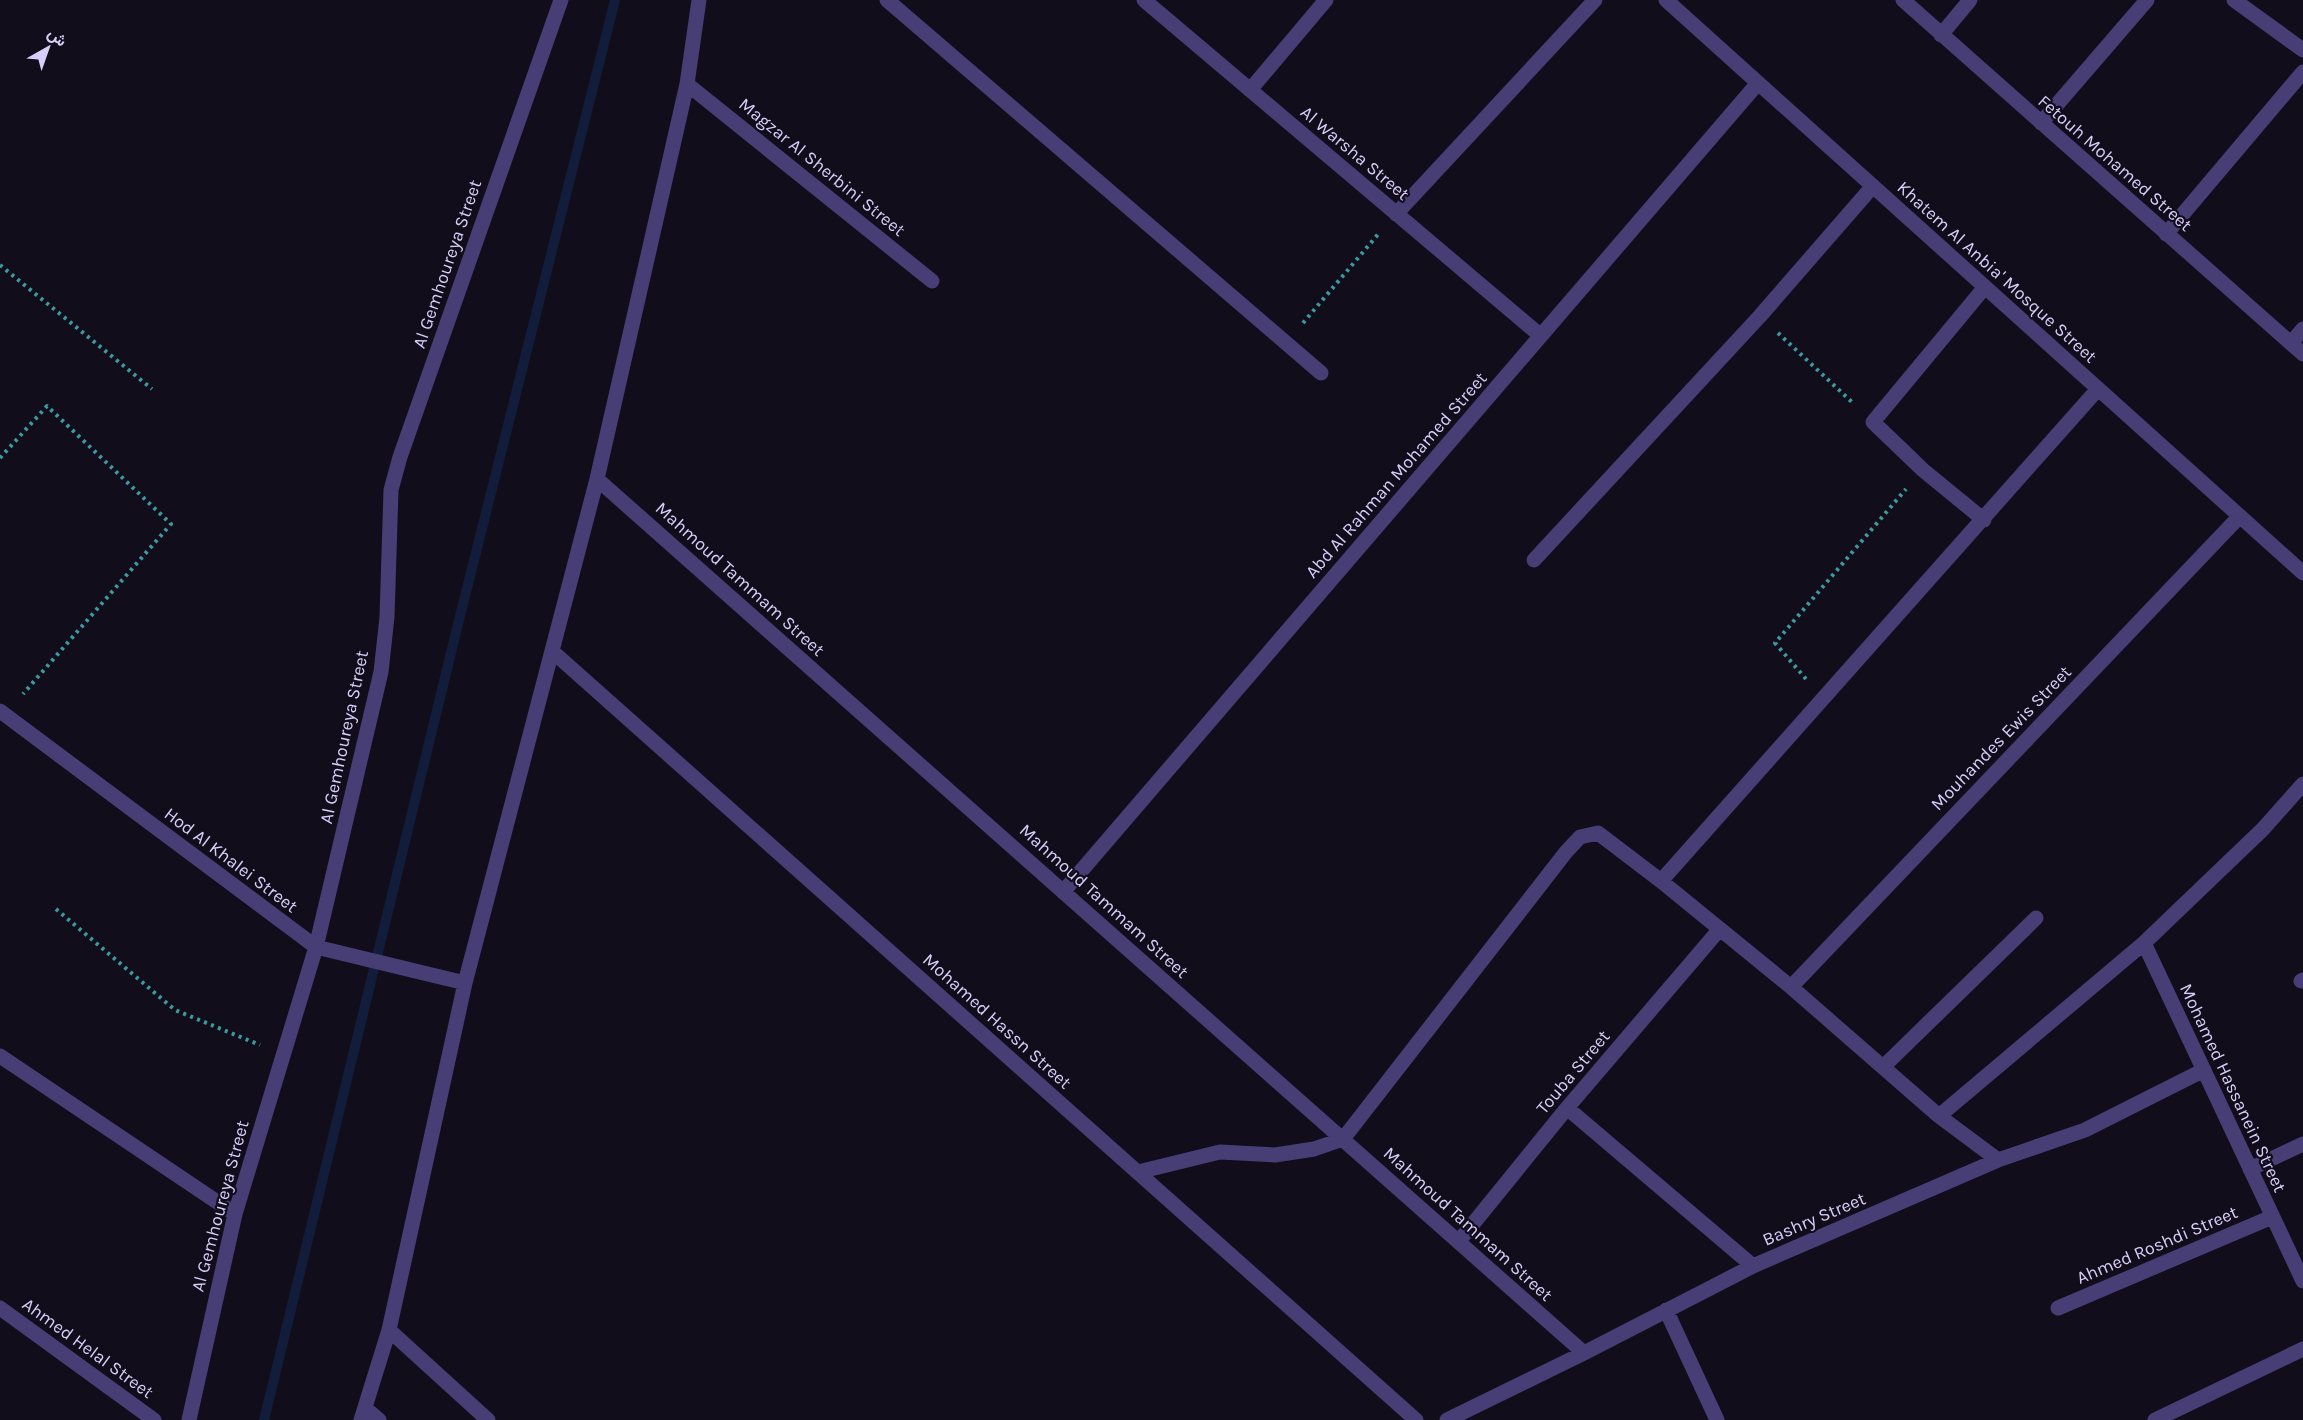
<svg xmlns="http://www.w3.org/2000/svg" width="2303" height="1420" font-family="Karla,Vazirmatn,sans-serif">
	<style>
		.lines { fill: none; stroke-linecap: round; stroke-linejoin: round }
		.stream { stroke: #121d3b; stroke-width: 10 }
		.path { stroke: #3a9ca0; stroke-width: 4; stroke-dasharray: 3 4.5; stroke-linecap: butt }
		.minor { stroke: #463e75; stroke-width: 15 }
		.labels { text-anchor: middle; stroke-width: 4.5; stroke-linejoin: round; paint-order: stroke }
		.street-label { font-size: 18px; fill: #d7cef9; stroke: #110d1b }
	</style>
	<rect width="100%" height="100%" fill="#110d1b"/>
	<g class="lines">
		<path class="stream" d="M 264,1420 L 458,624 L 615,0"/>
		<path class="path" d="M 0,265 L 152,389
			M 1303,323 L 1380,232
			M 1778,333 L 1854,404
			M 0,458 L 47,406 L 171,524 L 23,694
			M 1806,679 L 1775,643 L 1906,489
			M 56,909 L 175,1010 L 260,1045"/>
		<path class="minor" d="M 887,0 L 1321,373
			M 1144,0 L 1541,336
			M 1666,0 L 2303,573
			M 1903,0 L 2303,354
			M 2234,0 L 2303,50
			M 1941,35 L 1970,0
			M 687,84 L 932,281
			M 1250,90 L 1326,0
			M 2041,123 L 2147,0
			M 1396,214 L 1595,0
			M 2166,234 L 2303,72
			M 2291,343 L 2303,329
			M 597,479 L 1584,1353
			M 1984,520 L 1923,470 L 1873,422 L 1985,287
			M 1534,560 L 1760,316 L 1873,186
			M 552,651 L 1416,1420
			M 0,711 L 316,947 L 465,983
			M 1661,881 L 2098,389
			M 1063,892 L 1758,83
			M 2144,943 L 2303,1281
			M 2301,981 L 2303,980
			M 1791,987 L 2240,516
			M 0,1056 L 235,1214
			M 1883,1067 L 2036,918
			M 1567,1108 L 1753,1266
			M 1939,1116 L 2144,943 L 2263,829 L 2303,784
			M 2250,1169 L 2303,1144
			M 1138,1172 L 1220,1152 L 1275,1155 L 1314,1149 L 1343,1139 L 1566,852 L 1580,837 L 1598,833 L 1661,881 L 1791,987 L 1939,1116 L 1998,1160
			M 1459,1241 L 1567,1108 L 1719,930
			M 0,1308 L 154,1420
			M 2058,1308 L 2272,1217
			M 1666,1310 L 1717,1420
			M 389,1330 L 488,1420
			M 365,1408 L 379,1420
			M 189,1420 L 235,1214 L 316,947 L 381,672 L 387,617 L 391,490 L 400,457 L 561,0
			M 361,1420 L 389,1330 L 465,983 L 597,479 L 687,84 L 699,0
			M 1447,1420 L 1584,1353 L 1753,1266 L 1998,1160 L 2085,1130 L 2204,1070
			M 2155,1420 L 2303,1349"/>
	</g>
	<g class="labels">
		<g class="street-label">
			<text transform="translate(1355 153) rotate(40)" y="6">Al Warsha Street</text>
			<text transform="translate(2115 163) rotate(41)" y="6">Fetouh Mohamed Street</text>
			<text transform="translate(822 167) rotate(39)" y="6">Magzar Al Sherbini Street</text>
			<text transform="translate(447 264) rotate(-71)" y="6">Al Gemhoureya Street</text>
			<text transform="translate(1997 272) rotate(42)" y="6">Khatem Al Anbia' Mosque Street</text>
			<text transform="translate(1396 475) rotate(-49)" y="6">Abd Al Rahman Mohamed Street</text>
			<text transform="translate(740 579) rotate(42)" y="6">Mahmoud Tammam Street</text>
			<text transform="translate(344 737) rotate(-78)" y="6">Al Gemhoureya Street</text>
			<text transform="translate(2001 738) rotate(-46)" y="6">Mouhandes Ewis Street</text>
			<text transform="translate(231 860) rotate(37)" y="6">Hod Al Khalei Street</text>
			<text transform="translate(1104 901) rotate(42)" y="6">Mahmoud Tammam Street</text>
			<text transform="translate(997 1021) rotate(42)" y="6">Mohamed Hassn Street</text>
			<text transform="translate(1573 1072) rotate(-50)" y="6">Touba Street</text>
			<text transform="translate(2233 1088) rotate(65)" y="6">Mohamed Hassanein Street</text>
			<text transform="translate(220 1206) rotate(-75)" y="6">Al Gemhoureya Street</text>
			<text transform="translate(1814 1219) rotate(-23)" y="6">Bashry Street</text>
			<text transform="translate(1468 1224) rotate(42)" y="6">Mahmoud Tammam Street</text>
			<text transform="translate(2157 1245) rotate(-23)" y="6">Ahmed Roshdi Street</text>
			<text transform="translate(88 1348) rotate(36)" y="6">Ahmed Helal Street</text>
		</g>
	</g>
	<g transform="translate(48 48) rotate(40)" stroke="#110d1b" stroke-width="4.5" paint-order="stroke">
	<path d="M0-4.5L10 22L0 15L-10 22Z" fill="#d7cef9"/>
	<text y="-9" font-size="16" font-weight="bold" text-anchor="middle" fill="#d7cef9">ش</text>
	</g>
</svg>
